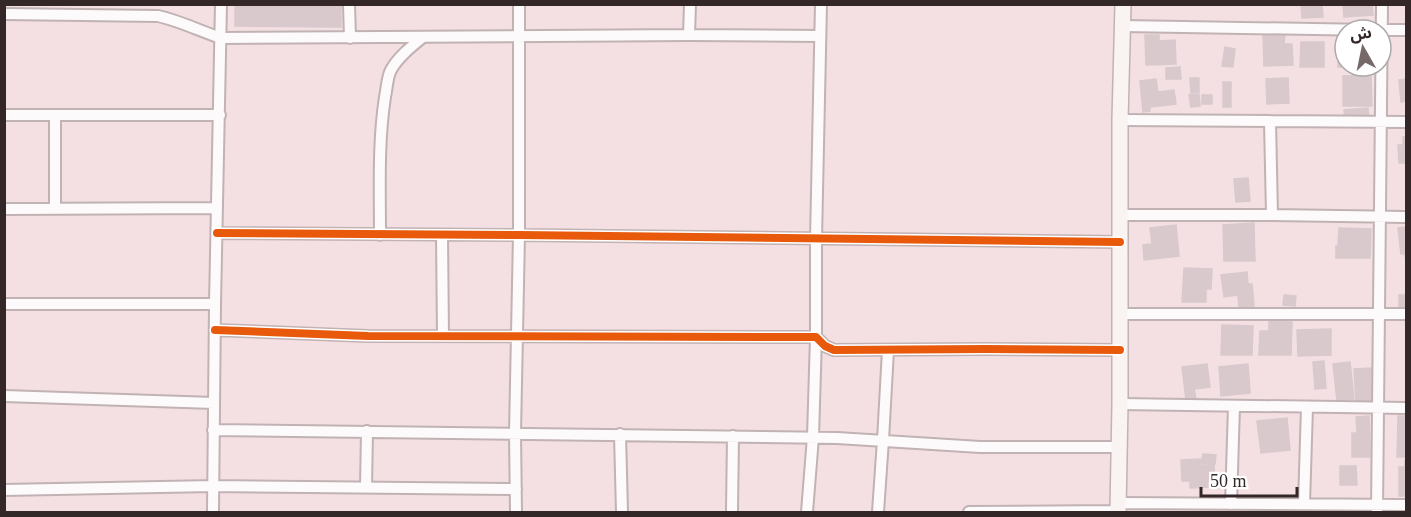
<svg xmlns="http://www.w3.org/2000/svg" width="1411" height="517" font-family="'Times New Roman','Noto Sans Arabic',serif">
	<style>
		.building { fill: #d9c9cd; stroke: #d7c9cd; stroke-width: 1.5 }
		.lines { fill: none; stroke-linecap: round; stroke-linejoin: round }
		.street-casing { stroke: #c1b2b4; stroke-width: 14 }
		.secondary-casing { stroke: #c1b2b4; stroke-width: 18 }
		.street { stroke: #fdfafb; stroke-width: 10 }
		.secondary { stroke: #f9f3f2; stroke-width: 15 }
		.cycleway-casing { stroke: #fff; stroke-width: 11 }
		.cycleway { stroke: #e8590c; stroke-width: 8 }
	</style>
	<rect width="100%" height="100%" fill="#f4e0e2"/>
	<path class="building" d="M 235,4 L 341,4 L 341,27 L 235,26 Z
		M 1301,4 L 1322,4 L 1323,17 L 1302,18 Z
		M 1343,4 L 1372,4 L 1373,15 L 1344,17 Z
		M 1263,34 L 1285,35 L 1284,44 L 1292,44 L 1293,65 L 1264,66 Z
		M 1145,35 L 1159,35 L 1159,41 L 1175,40 L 1176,64 L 1146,65 Z
		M 1338,35 L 1345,35 L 1345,66 L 1373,66 L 1373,68 L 1338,67 Z
		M 1301,42 L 1324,42 L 1324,67 L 1300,67 Z
		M 1225,47 L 1235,49 L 1233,67 L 1222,66 Z
		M 1180,67 L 1181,79 L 1166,79 L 1166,68 Z
		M 1371,75 L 1372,106 L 1343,106 L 1343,76 Z
		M 1190,78 L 1199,78 L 1199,92 L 1191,93 Z
		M 1288,78 L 1289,103 L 1267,104 L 1266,79 Z
		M 1156,79 L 1158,92 L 1174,90 L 1176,104 L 1150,107 L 1150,111 L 1143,112 L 1140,81 Z
		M 1406,79 L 1406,101 L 1401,102 L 1399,80 Z
		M 1223,82 L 1231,82 L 1231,107 L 1223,107 Z
		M 1199,94 L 1200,106 L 1191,107 L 1189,95 Z
		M 1202,95 L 1212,95 L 1212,104 L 1202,104 Z
		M 1368,108 L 1369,117 L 1345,119 L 1344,110 Z
		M 1403,137 L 1406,137 L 1406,163 L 1399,163 L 1398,145 L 1403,145 Z
		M 1248,178 L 1250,201 L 1236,202 L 1234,179 Z
		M 1254,223 L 1255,261 L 1224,261 L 1223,225 Z
		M 1176,225 L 1179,256 L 1144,260 L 1143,245 L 1152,244 L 1150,228 Z
		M 1406,227 L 1406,264 L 1405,254 L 1401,254 L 1398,228 Z
		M 1339,228 L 1371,229 L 1370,258 L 1336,258 L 1336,246 L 1338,246 Z
		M 1184,268 L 1212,269 L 1211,289 L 1206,289 L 1206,302 L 1182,302 Z
		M 1247,272 L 1248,284 L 1252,284 L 1254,306 L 1239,308 L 1238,295 L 1224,297 L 1221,275 Z
		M 1284,295 L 1296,296 L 1295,306 L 1283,305 Z
		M 1399,295 L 1406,295 L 1406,308 L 1399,309 Z
		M 1269,321 L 1292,322 L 1291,355 L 1259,355 L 1260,331 L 1269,331 Z
		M 1222,325 L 1253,326 L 1252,355 L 1221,355 Z
		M 1331,329 L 1331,355 L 1298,356 L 1297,330 Z
		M 1324,361 L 1326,388 L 1315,389 L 1313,362 Z
		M 1350,362 L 1354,399 L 1337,401 L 1333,364 Z
		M 1207,364 L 1210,387 L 1194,389 L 1196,399 L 1186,400 L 1182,367 Z
		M 1248,364 L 1250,393 L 1221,396 L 1219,367 Z
		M 1372,368 L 1374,400 L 1356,401 L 1354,369 Z
		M 1369,416 L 1370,457 L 1352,457 L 1352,433 L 1357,433 L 1356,417 Z
		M 1398,416 L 1406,416 L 1405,457 L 1397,457 Z
		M 1287,418 L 1290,450 L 1261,453 L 1257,421 Z
		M 1203,454 L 1216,455 L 1215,464 L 1201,463 Z
		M 1200,459 L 1200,465 L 1214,465 L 1215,487 L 1190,488 L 1190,481 L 1182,481 L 1181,460 Z
		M 1405,460 L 1406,460 L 1406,496 L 1399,496 L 1399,467 L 1405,467 Z
		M 1340,466 L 1356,466 L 1357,485 L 1340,485 Z"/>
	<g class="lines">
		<g class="street-casing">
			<path id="street" d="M 349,4 L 350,38
				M 4,14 L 158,16 C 180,21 200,31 221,38 L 689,35 L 820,36
				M 1123,26 L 1373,30
				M 1381,30 L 1406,30
				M 689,35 L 690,4
				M 4,115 L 220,115
				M 1120,120 L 1406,122
				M 1270,121 L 1272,215
				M 55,208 L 55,116
				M 4,209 L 217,208
				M 1120,215 L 1272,215 L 1406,217
				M 217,233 L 519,235 L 1120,242
				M 380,235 C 380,189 378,142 385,97 C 387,88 387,77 391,70 C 398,57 412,46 423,37
				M 442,235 L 443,336
				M 4,304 L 215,304
				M 1121,314 L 1406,314
				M 215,330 L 368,336 L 816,337 L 825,346 L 834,350 L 986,349 L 1120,350
				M 4,396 L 214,403
				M 1120,404 L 1406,408
				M 213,430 L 837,438 L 980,447 L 1119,447
				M 620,434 L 622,512
				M 366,487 L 367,431
				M 4,490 L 213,486 L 516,489
				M 1119,503 L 1406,505
				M 1231,504 L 1234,406
				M 1304,504 L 1307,407
				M 213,512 L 215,304 L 221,4
				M 516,512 L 515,433 L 519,235 L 519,4
				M 732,512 L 733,436
				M 807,512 L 813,437 L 816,337 L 816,239 L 821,4
				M 878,512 L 883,440 L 888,350
				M 969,512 L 1118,511
				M 1377,512 L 1382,4"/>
		</g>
		<g class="secondary-casing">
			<path id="secondary" d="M 1118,512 L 1120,404 L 1120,120 L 1123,4"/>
		</g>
		<use href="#street" class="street"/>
		<use href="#secondary" class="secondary"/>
		<g class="cycleway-casing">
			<path id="cycleway" d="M 217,233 L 519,235 L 1120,242
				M 215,330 L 368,336 L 816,337 L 825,346 L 834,350 L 986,349 L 1120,350"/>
		</g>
		<use href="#cycleway" class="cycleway"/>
	</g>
	<rect width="1411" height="517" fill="none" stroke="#342728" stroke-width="12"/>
	<g transform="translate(1363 48) rotate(351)"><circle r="28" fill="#ffffff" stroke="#aea9a9" stroke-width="1.5"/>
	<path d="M0-4.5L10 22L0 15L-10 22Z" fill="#776869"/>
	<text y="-9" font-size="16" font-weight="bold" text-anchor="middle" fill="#342728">ش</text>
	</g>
	<path d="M1201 487v9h96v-9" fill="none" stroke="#342728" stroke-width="3"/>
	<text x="1210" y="487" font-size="18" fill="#342728" stroke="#ffffff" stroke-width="4.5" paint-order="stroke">50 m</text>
</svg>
